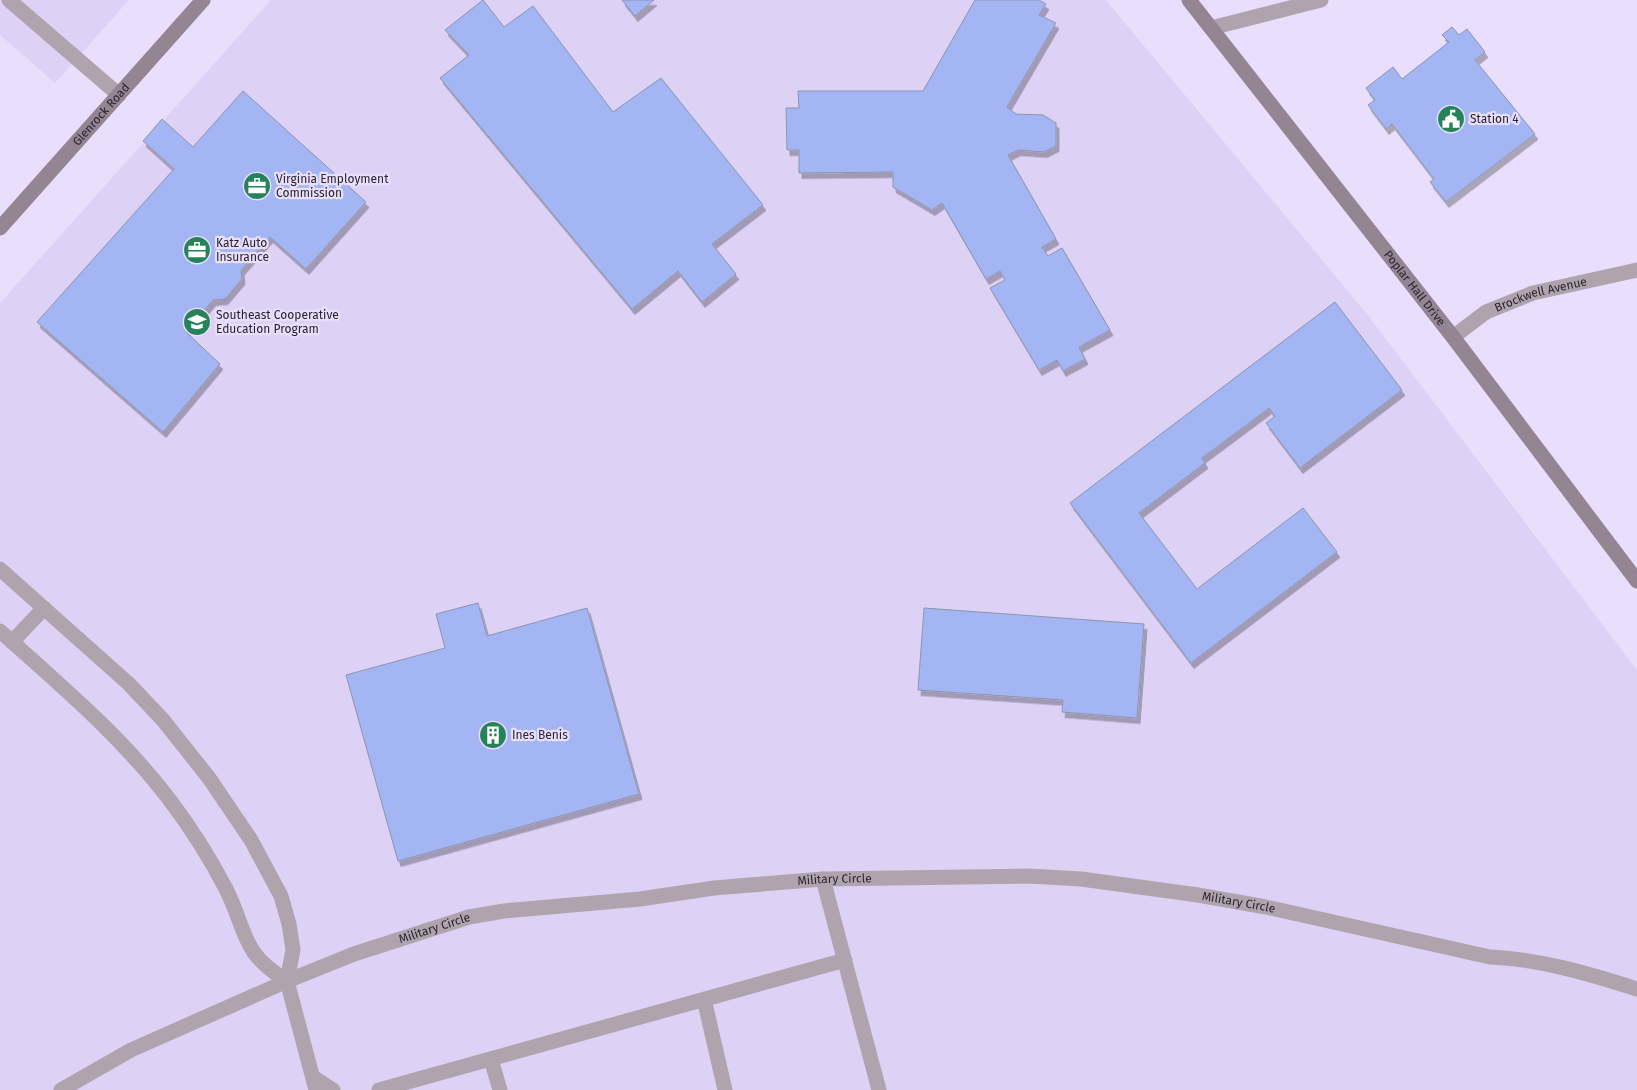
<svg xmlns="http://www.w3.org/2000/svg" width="1637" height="1090" font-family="'Fira Sans',sans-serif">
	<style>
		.built { fill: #ddd2f6 }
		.building { fill: #a4b5f3; stroke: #8c94ae; filter: url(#shadow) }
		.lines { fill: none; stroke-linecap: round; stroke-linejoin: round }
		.lane { stroke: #afa4ae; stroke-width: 15 }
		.street { stroke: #afa4ae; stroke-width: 15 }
		.secondary { stroke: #948593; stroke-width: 15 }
		.labels { text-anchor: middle; stroke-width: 4.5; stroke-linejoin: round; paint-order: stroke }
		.street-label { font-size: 12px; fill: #292530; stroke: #e9dffc }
		.poi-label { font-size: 12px; fill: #292530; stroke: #e9dffc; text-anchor: start }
	</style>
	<defs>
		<filter id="shadow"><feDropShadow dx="3" dy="5.5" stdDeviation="0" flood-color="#0004"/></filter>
	</defs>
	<rect width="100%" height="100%" fill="#e9dffc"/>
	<path class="built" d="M 0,0 L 129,0 L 55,83 L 0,35 Z
		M 271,0 L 1106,0 L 1367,314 L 1637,670 L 1637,1090 L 0,1090 L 0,303 Z"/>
	<path class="building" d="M 483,0 L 504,27 L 533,6 L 613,112 L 661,78 L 763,205 L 712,244 L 736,274 L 702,302 L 678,271 L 632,309 L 440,78 L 469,55 L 445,30 Z
		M 622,0 L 654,0 L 635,16 Z
		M 975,0 L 1039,0 L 1046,4 L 1039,15 L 1056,23 L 1007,107 L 1016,114 L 1043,115 L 1056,123 L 1056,146 L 1044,152 L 1018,150 L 1008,155 L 1056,239 L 1042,247 L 1048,256 L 1062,248 L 1110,330 L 1079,347 L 1085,359 L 1063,371 L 1057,360 L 1039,370 L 990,288 L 1005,280 L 1000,271 L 986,279 L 942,203 L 932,210 L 893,187 L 893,172 L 799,173 L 799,150 L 787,150 L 786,108 L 799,108 L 798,91 L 923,91 Z
		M 1452,27 L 1459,35 L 1467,29 L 1485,52 L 1475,60 L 1535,134 L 1446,202 L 1430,182 L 1434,179 L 1392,124 L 1386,129 L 1368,105 L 1375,100 L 1366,88 L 1393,67 L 1402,79 L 1449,42 L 1442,35 Z
		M 243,91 L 366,202 L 306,269 L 270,237 L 241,270 L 242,279 L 225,299 L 213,300 L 186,332 L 220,364 L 163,432 L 37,322 L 174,169 L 143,141 L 162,119 L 193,147 Z
		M 1335,302 L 1402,390 L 1300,468 L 1266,423 L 1275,416 L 1269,408 L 1202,458 L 1205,463 L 1139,513 L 1197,589 L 1303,508 L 1337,552 L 1191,663 L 1070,503 Z
		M 478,603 L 487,636 L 587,608 L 639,794 L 398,861 L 346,675 L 445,648 L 436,614 Z
		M 924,608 L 1144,624 L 1137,718 L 1062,712 L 1063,700 L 918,690 Z"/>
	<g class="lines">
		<path class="lane" d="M 9,0 L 119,95
			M 12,642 L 44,608
			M 823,879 L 879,1090
			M 287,981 L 316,1090
			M 704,999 L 725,1090
			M 491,1059 L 500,1090
			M 313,1077 L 333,1090
			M 379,1090 L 845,960"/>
		<g class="street">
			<path d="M 1211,28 L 1321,0"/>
			<path id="s1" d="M 1453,337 L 1486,312 L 1533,293 L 1637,270"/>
			<path d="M 0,569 L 129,684 L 163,720 L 209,778 L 251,840 L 281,896 L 289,924 L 293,950 L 287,981"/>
			<path d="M 0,631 C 59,684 121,736 169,799 C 191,828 210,858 226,889 C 248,933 240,952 287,981"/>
			<path id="s2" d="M 61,1090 L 131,1050 L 287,981 L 354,954 L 469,917 L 504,911 L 640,899 L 714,888 L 823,879 L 1029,876 L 1081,879 L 1198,895 L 1266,907 L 1490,957 C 1540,959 1590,974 1637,989"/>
		</g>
		<g class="secondary">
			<path id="s3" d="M 1189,0 L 1453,337 L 1637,581"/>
			<path id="s4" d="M 0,228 L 203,0"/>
		</g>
	</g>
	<defs>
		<g id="civic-disc" transform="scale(1.4375)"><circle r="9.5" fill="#268259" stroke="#e9dffc"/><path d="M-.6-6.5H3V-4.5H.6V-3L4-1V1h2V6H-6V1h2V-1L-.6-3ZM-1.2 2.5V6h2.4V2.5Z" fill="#fff"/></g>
		<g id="office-disc" transform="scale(1.4375)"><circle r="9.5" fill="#268259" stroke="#e9dffc"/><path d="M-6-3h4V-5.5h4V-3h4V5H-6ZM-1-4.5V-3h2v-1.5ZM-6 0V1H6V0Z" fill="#fff"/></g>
		<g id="school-disc" transform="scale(1.4375)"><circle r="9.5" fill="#268259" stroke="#e9dffc"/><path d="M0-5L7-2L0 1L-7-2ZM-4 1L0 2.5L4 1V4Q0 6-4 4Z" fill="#fff"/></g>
		<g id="building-disc" transform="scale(1.4375)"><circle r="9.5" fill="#268259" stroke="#e9dffc"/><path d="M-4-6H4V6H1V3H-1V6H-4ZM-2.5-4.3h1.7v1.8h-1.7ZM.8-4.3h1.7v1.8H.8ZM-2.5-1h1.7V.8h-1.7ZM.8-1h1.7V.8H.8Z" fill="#fff"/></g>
	</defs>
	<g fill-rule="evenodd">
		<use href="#civic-disc" x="1451" y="119"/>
		<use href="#office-disc" x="257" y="186"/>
		<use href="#office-disc" x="197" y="250"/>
		<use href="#school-disc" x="197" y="322"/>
		<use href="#building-disc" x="493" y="735"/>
	</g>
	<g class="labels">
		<g class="street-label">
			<text dy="4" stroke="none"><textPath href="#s4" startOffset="152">Glenrock Road</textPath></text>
			<text dy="4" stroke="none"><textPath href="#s3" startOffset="366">Poplar Hall Drive</textPath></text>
			<text dy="4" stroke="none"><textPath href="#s1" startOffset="99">Brockwell Avenue</textPath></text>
			<text dy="4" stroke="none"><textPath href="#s2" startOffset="812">Military Circle</textPath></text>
			<text dy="4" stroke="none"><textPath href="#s2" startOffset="1218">Military Circle</textPath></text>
			<text dy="4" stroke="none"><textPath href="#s2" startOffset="408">Military Circle</textPath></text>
		</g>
		<g class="poi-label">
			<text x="1470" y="123">Station 4</text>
			<text x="276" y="183">Virginia Employment<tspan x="276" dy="14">Commission</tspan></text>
			<text x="216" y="247">Katz Auto<tspan x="216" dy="14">Insurance</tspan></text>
			<text x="216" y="319">Southeast Cooperative<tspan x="216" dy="14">Education Program</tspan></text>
			<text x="512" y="739">Ines Benis</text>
		</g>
	</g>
</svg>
